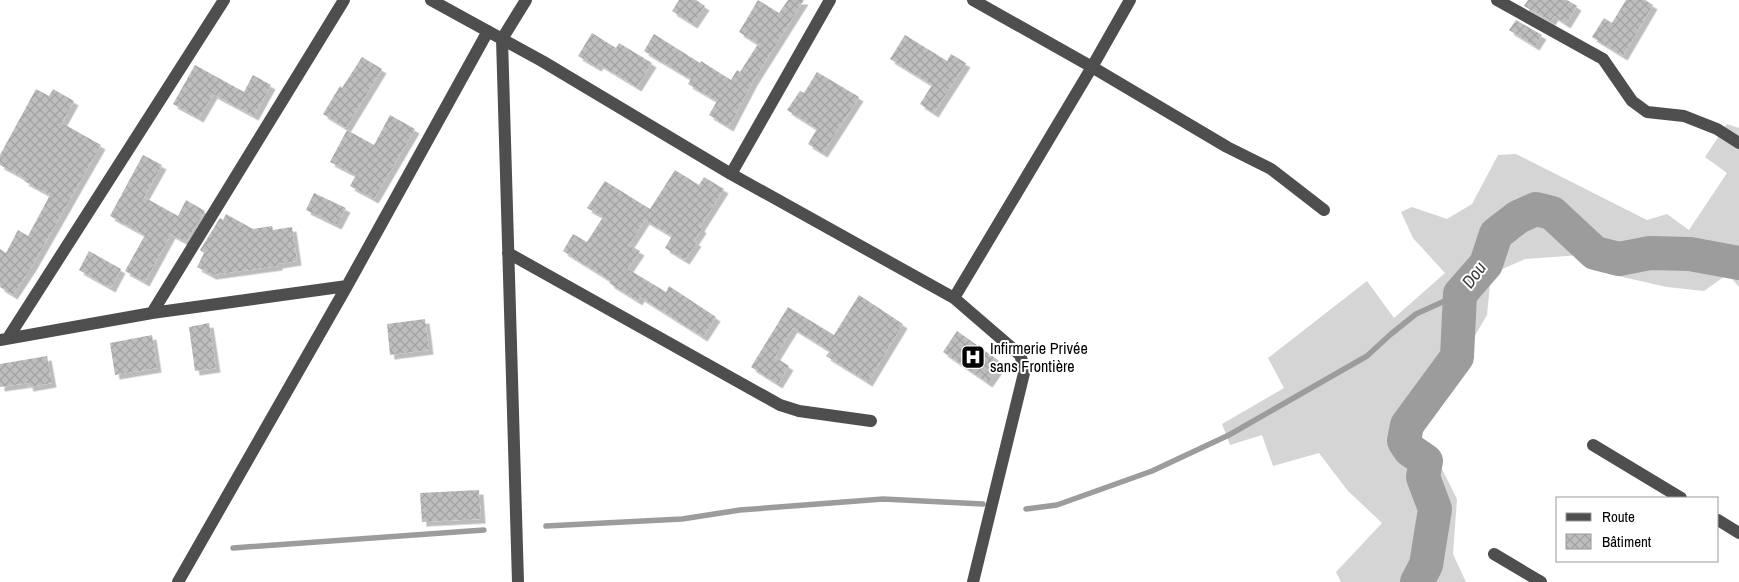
<svg xmlns="http://www.w3.org/2000/svg" width="1739" height="582" font-family="'Archivo Narrow',sans-serif">
	<style>
		.grass { fill: #d5d5d5 }
		.lines { fill: none; stroke-linecap: round; stroke-linejoin: round }
		.stream { stroke: #9c9c9c; stroke-width: 5.5 }
		.river { stroke: #9c9c9c; stroke-width: 34 }
		.building { fill: url(#building-cross-hatch); filter: url(#shadow) }
		.minor { stroke: #4e4e4e; stroke-width: 12 }
		.labels { text-anchor: middle; stroke-width: 4; stroke-linejoin: round; paint-order: stroke }
		.poi-label { font-size: 16px; fill: #000; stroke: #fff; text-anchor: start }
		.water-label { font-size: 18px; font-style: italic; fill: #3d3d3d; stroke: #fff }
	</style>
	<defs>
		<pattern id="building-cross-hatch" width="8" height="8" patternUnits="userSpaceOnUse" patternTransform="scale(1.25)"><rect width="8" height="8" fill="#bebebe"/><path d="M0 0l8 8M0 8l8-8" fill="none" stroke="#a2a2a2"/></pattern>
		<filter id="shadow"><feDropShadow dx="4.5" dy="4.5" stdDeviation="0" flood-color="#0004"/></filter>
	</defs>
	<rect width="100%" height="100%" fill="#fff"/>
	<path class="grass" d="M 1727,124 L 1739,128 L 1739,287 L 1728,274 L 1704,291 L 1667,287 L 1609,274 L 1581,255 L 1525,259 L 1491,274 L 1487,315 L 1412,444 L 1441,467 L 1457,499 L 1453,554 L 1466,582 L 1341,582 L 1336,572 L 1382,523 L 1348,491 L 1319,453 L 1273,466 L 1262,435 L 1230,445 L 1222,424 L 1284,388 L 1268,358 L 1367,281 L 1394,318 L 1445,273 L 1413,238 L 1401,212 L 1412,207 L 1447,219 L 1472,204 L 1498,155 L 1516,154 L 1647,220 L 1667,214 L 1689,230 L 1727,173 L 1705,157 Z"/>
	<g class="lines">
		<path class="stream" d="M 1026,509 L 1057,505 L 1152,471 L 1229,435 L 1367,356 L 1391,334 L 1416,314 L 1460,294
			M 546,526 L 682,519 L 740,510 L 883,499 L 983,504
			M 233,548 L 484,530"/>
		<path class="river" d="M 1417,582 L 1426,565 L 1435,509 L 1423,477 L 1426,461 L 1410,450 L 1404,441 L 1407,425 L 1457,357 L 1460,294 L 1486,264 L 1496,234 L 1518,217 L 1536,209 L 1552,213 L 1595,253 L 1619,259 L 1650,253 L 1690,254 L 1739,263"/>
	</g>
	<path class="building" d="M 679,0 L 696,0 L 705,6 L 693,24 L 672,11 Z
		M 758,0 L 779,13 L 788,0 L 804,0 L 753,81 L 729,127 L 709,115 L 717,101 L 688,84 L 691,79 L 644,51 L 654,34 L 700,63 L 701,61 L 731,80 L 737,70 L 740,72 L 758,44 L 739,32 Z
		M 1528,0 L 1567,0 L 1577,6 L 1566,24 L 1554,16 L 1551,21 L 1524,6 Z
		M 1626,0 L 1645,0 L 1653,5 L 1623,56 L 1592,37 L 1604,18 L 1612,23 Z
		M 1516,20 L 1542,35 L 1535,46 L 1509,30 Z
		M 592,33 L 616,48 L 619,43 L 652,63 L 637,87 L 599,64 L 597,67 L 578,56 Z
		M 905,35 L 947,61 L 951,54 L 966,63 L 934,113 L 920,104 L 932,85 L 890,59 Z
		M 362,57 L 382,69 L 346,128 L 323,114 L 340,86 L 342,88 Z
		M 195,65 L 244,92 L 253,75 L 271,85 L 254,116 L 213,94 L 199,118 L 173,104 Z
		M 817,72 L 859,97 L 823,153 L 808,144 L 817,129 L 787,110 L 800,91 L 804,93 Z
		M 36,89 L 49,96 L 53,89 L 74,101 L 62,123 L 101,145 L 32,266 L 13,295 L 0,287 L 0,249 L 6,253 L 18,230 L 28,236 L 50,195 L 24,181 L 26,179 L 0,165 L 0,155 Z
		M 390,115 L 415,129 L 374,199 L 350,186 L 356,175 L 330,162 L 347,130 L 374,145 Z
		M 143,155 L 162,165 L 144,197 L 178,216 L 186,200 L 205,211 L 186,242 L 171,234 L 145,282 L 125,271 L 145,235 L 110,216 Z
		M 675,170 L 699,185 L 704,177 L 724,189 L 700,227 L 702,229 L 694,241 L 697,242 L 685,260 L 665,248 L 672,236 L 645,220 L 629,245 L 640,251 L 628,269 L 666,292 L 669,286 L 716,317 L 703,337 L 640,297 L 638,301 L 609,283 L 611,281 L 563,251 L 573,234 L 587,242 L 603,217 L 587,208 L 605,181 L 650,209 Z
		M 314,193 L 346,208 L 337,225 L 306,210 Z
		M 226,214 L 253,229 L 272,226 L 273,230 L 292,227 L 297,261 L 278,264 L 278,266 L 212,275 L 197,267 L 204,253 L 200,250 L 220,218 L 223,220 Z
		M 89,251 L 121,269 L 111,288 L 79,270 Z
		M 859,295 L 903,324 L 868,382 L 826,356 L 830,351 L 793,328 L 775,357 L 789,366 L 778,384 L 751,367 L 788,307 L 834,335 Z
		M 425,319 L 429,350 L 390,355 L 387,324 Z
		M 209,323 L 216,368 L 195,371 L 189,327 Z
		M 957,331 L 1002,363 L 988,383 L 943,352 Z
		M 152,335 L 157,368 L 115,375 L 110,343 Z
		M 47,356 L 52,383 L 29,387 L 28,383 L 0,387 L 0,364 Z
		M 479,490 L 481,519 L 422,522 L 420,493 Z"/>
	<g class="lines">
		<path class="minor" d="M 431,0 L 542,61 L 731,174 L 954,298 L 1020,355 L 1025,369 L 973,582
			M 973,0 L 1092,67 L 1227,147 L 1271,169 L 1324,210
			M 1497,0 L 1603,59 L 1632,101 L 1647,112 L 1684,116 L 1717,129 L 1739,143
			M 731,174 L 830,0
			M 508,253 L 780,405 L 799,411 L 871,421
			M 954,298 L 1092,67 L 1130,0
			M 152,313 L 344,0
			M 8,338 L 224,0
			M 0,340 L 152,313 L 347,286
			M 1593,445 L 1681,498
			M 1718,520 L 1739,533
			M 1494,554 L 1541,582
			M 178,582 L 347,286 L 488,31
			M 518,582 L 502,39 L 526,0"/>
	</g>
	<defs>
		<g id="hospital-square" transform="scale(1.25)"><rect x="-9" y="-9" width="18" height="18" rx="4" fill="#000" stroke="#fff"/><path d="M-5-5h3v3.5h4V-5h3V5h-3V1.5h-4V5h-3Z" fill="#fff"/></g>
	</defs>
	<g fill-rule="evenodd">
		<use href="#hospital-square" x="973" y="357"/>
	</g>
	<g class="labels">
		<g class="poi-label">
			<text x="990" y="354">Infirmerie Privée<tspan x="990" dy="18">sans Frontière</tspan></text>
		</g>
		<g class="water-label">
			<text transform="translate(1474 275) rotate(-53)" y="6">Dou</text>
		</g>
	</g>
	<rect x="1556" y="497" width="162" height="65" fill="#ffffff" stroke="#999999"/>
	<rect x="1566" y="513" width="25" height="8" fill="#4e4e4e" stroke="#999999"/>
	<text x="1602" y="522" font-size="15" fill="#000000">Route</text>
	<rect x="1566" y="534" width="25" height="15" fill="url(#building-cross-hatch)" stroke="#999999"/>
	<text x="1602" y="547" font-size="15" fill="#000000">Bâtiment</text>
</svg>
